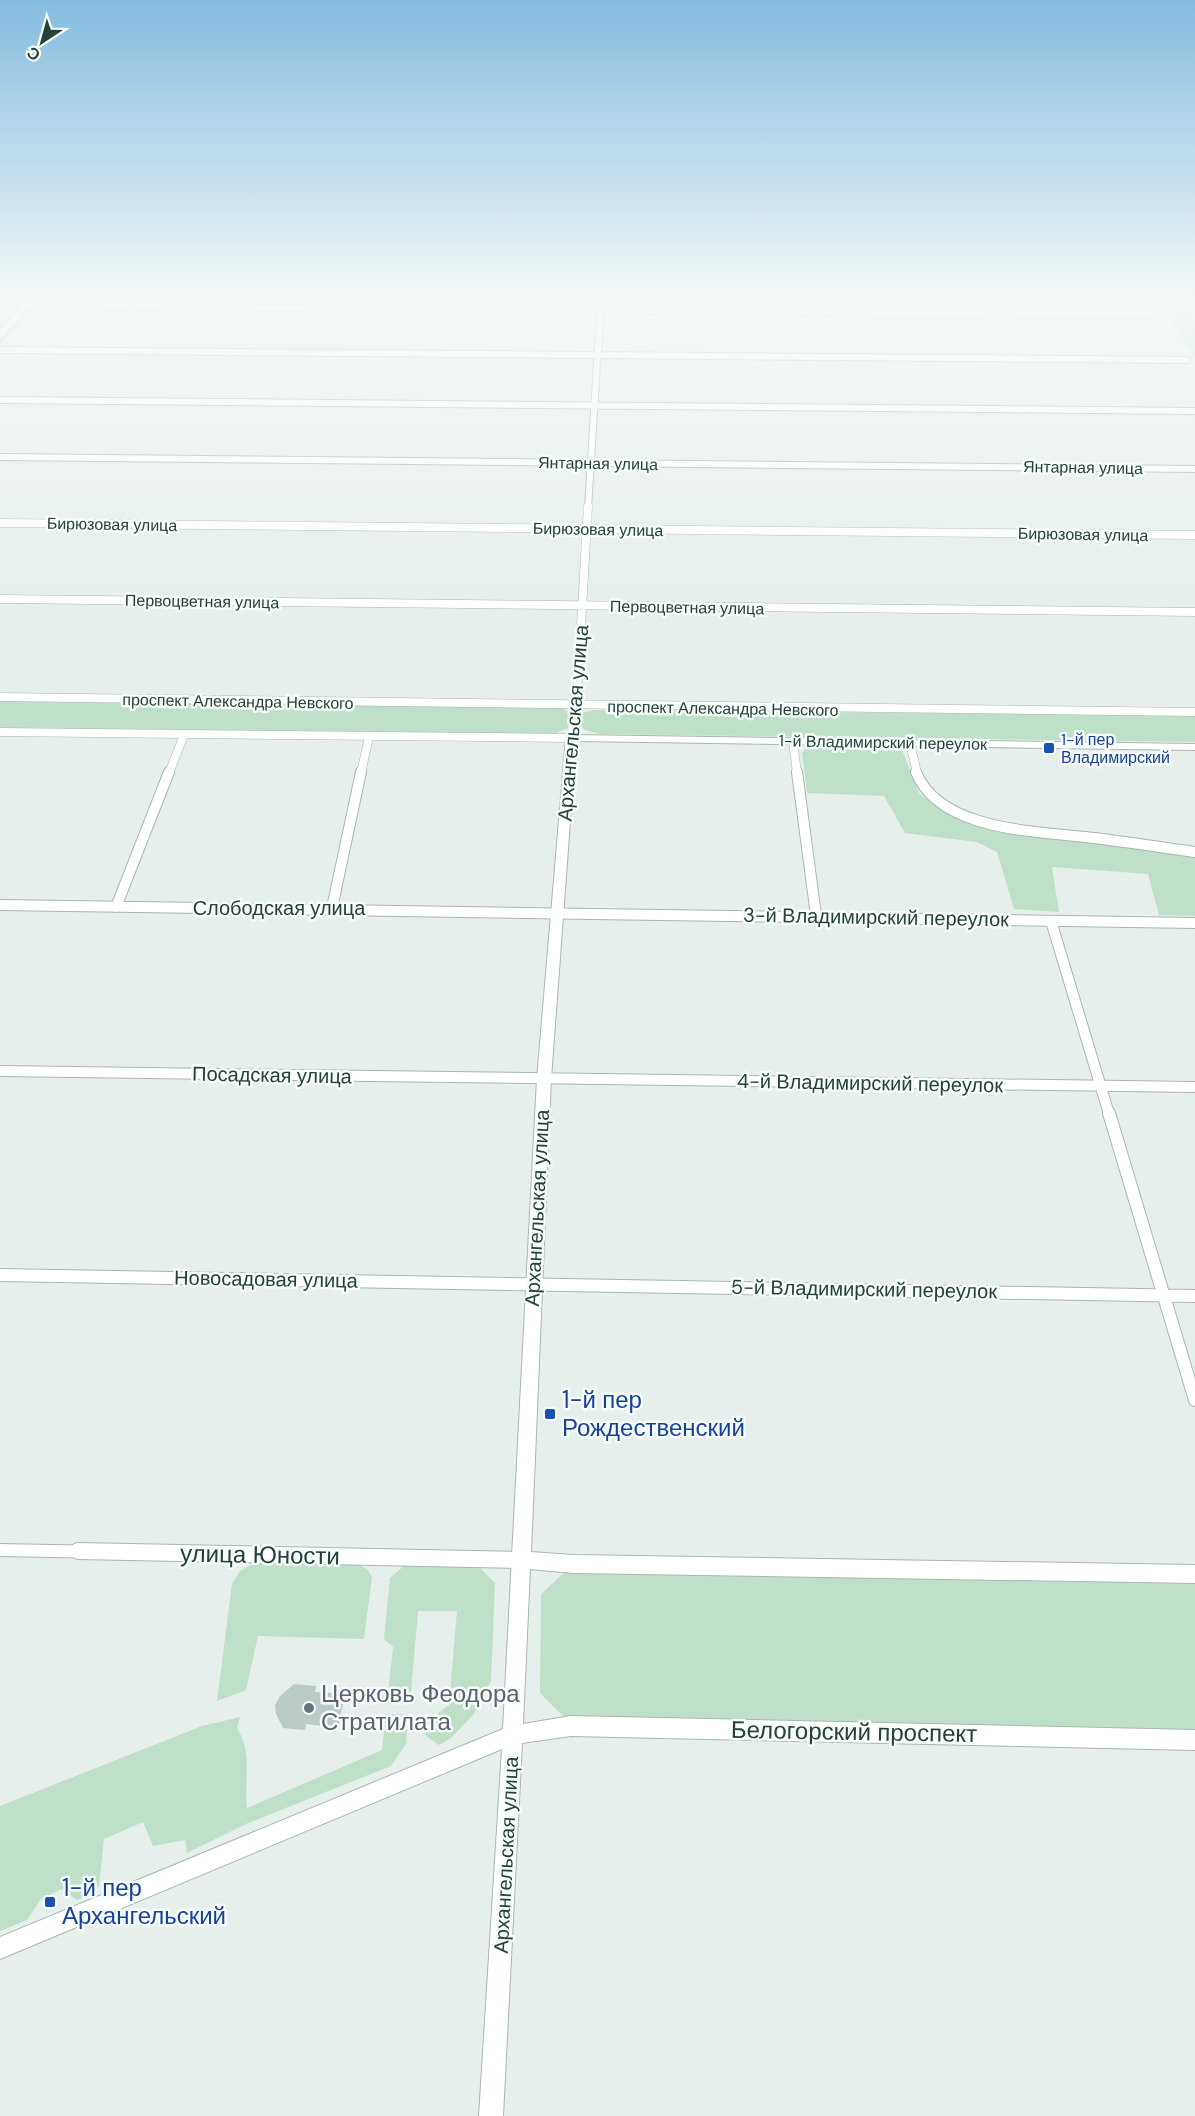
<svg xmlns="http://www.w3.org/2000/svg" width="1195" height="2116" font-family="'DM Sans',sans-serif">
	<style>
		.green { fill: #bfe0c8 }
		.building { fill: #bbcac4 }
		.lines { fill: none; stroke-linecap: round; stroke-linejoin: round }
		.minor-far4-casing { stroke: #a8b8b2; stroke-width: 8 }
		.minor-far3-casing { stroke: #a8b8b2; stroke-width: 9 }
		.minor-far2-casing { stroke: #a8b8b2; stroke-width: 12 }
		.minor-far1-casing { stroke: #a8b8b2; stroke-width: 14 }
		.minor-casing { stroke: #a8b8b2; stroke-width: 18 }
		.tertiary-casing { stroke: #a8b8b2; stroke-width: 2 }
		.minor-far4 { stroke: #fff; stroke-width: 6 }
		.minor-far3 { stroke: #fff; stroke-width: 8 }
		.minor-far2 { stroke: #fff; stroke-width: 10 }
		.minor-far1 { stroke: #fff; stroke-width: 12 }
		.minor { stroke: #fff; stroke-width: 16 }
		.tertiary { fill: #fff; fill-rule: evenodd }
		.transit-dot { fill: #1a4fb4; stroke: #f7fbf9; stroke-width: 2 }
		.worship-dot { fill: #6b7280; stroke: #f7fbf9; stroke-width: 2 }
		.labels { text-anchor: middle; stroke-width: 5; stroke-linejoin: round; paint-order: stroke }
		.far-street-label { font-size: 16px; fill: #24423a; stroke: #f7fbf9 }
		.far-transit-label { font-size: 16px; fill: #164399; stroke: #f7fbf9; text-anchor: start }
		.street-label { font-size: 20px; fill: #24423a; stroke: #f7fbf9 }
		.near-transit-label { font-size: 24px; fill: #164399; stroke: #f7fbf9; text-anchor: start }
		.near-street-label { font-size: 24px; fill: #24423a; stroke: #f7fbf9 }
		.near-worship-label { font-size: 24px; fill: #5b616d; stroke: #f7fbf9; text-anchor: start }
	</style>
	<rect width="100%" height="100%" fill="#e6efeb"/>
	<path class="green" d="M 20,300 L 40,300 L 0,346 L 0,322 Z
		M 1157,300 L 1195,300 L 1195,358 Z
		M 0,699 L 561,708 L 570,713 L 568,728 L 554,734 L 0,728 Z
		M 594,710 L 1195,715 L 1195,742 L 600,734 L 585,730 L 581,726 L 582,713 Z
		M 815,744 L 891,747 L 902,750 L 919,793 L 934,805 L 954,815 L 1195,856 L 1195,916 L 1159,915 L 1148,874 L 1052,867 L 1059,912 L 1014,909 L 997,852 L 977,842 L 905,833 L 884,796 L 807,793 L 802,753 L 807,747 Z
		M 253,1564 L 359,1565 L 367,1569 L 372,1577 L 364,1639 L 258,1636 L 246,1690 L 217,1701 L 232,1584 L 240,1571 Z
		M 405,1565 L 480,1568 L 495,1583 L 491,1681 L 474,1714 L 451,1738 L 439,1745 L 426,1736 L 423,1725 L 449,1705 L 457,1611 L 418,1611 L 410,1704 L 387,1704 L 393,1647 L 384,1639 L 390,1578 Z
		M 566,1571 L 1195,1584 L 1195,1732 L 564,1717 L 540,1693 L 541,1594 Z
		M 386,1714 L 408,1714 L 406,1744 L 391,1766 L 246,1824 L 187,1853 L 185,1840 L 153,1846 L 143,1822 L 104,1839 L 99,1886 L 89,1895 L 77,1900 L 61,1889 L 41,1899 L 27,1920 L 0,1931 L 0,1806 L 202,1726 L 240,1717 L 237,1728 C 253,1753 244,1781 247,1808 L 382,1750 Z"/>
	<path class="building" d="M 294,1684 L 316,1686 L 315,1692 L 345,1694 L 338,1728 L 306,1724 L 305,1730 L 283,1728 L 276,1714 L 275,1705 L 280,1696 Z"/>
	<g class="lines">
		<g class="minor-far4-casing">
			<path id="minor-far4" d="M 26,306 L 1156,315
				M 0,335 L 29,302
				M 0,350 L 1187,360
				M 0,400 L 1195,411
				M 0,457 L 1195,469
				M 588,508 L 601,300"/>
		</g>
		<g class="minor-far3-casing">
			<path id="minor-far3" d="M 0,523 L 1195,535
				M 0,599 L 1195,612
				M 0,697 L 1195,712
				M 0,732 L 571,738 L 577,695 L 588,506
				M 793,741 L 797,773
				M 910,743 L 917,773
				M 169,773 L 184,735
				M 361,773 L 369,737"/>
		</g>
		<g class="minor-far2-casing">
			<path id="minor-far2" d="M 797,772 L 816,915
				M 916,772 C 939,830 1033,831 1085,837 C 1122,841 1158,847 1195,852
				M 0,905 L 1195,923
				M 116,907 L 169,772
				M 332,908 L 361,772
				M 1051,921 L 1109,1114
				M 0,1071 L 1195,1087"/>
		</g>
		<g class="minor-far1-casing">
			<path id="minor-far1" d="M 1109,1113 L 1195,1400
				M 0,1275 L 1195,1296
				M 0,1550 L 156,1553"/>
		</g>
		<g class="minor-casing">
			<path id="minor" d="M 78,1551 L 521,1560"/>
		</g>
		<g class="tertiary-casing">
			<path id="tertiary" d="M 571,735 L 1195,744 L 1195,750 L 576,741 L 551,1079 L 531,1552 L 573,1555 L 1195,1565 L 1195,1583 L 573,1573 L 530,1569 L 523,1724 L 571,1716 L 1195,1730 L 1195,1750 L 571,1736 L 522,1743 L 503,2116 L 479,2116 L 502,1749 L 0,1959 L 0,1937 L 503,1729 L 537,1079 L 566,738 Z"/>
		</g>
		<use href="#minor-far4" class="minor-far4"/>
		<use href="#minor-far3" class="minor-far3"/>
		<use href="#minor-far2" class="minor-far2"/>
		<use href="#minor-far1" class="minor-far1"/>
		<use href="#minor" class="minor"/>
		<use href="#tertiary" class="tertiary"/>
	</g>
	<linearGradient id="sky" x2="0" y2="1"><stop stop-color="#84bce0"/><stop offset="0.5" stop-color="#f4f8f6"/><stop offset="1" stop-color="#f4f8f6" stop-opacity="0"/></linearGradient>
	<rect width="1195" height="597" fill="url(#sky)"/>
	<g class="transit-dot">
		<rect x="1043" y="742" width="12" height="12" rx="3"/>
		<rect x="544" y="1408" width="12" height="12" rx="3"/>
		<rect x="44" y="1896" width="12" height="12" rx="3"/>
	</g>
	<circle class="worship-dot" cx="309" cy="1708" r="6"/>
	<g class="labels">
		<g class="far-street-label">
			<text transform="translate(598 463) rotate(1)" y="6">Янтарная улица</text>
			<text transform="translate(1083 467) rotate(1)" y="6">Янтарная улица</text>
			<text transform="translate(112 524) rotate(1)" y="6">Бирюзовая улица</text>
			<text transform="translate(598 529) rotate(1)" y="6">Бирюзовая улица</text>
			<text transform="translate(1083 534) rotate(1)" y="6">Бирюзовая улица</text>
			<text transform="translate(202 601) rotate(1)" y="6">Первоцветная улица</text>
			<text transform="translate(687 607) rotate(1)" y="6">Первоцветная улица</text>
			<text transform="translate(238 701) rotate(1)" y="6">проспект Александра Невского</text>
			<text transform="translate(723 708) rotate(1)" y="6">проспект Александра Невского</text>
			<text transform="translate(883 742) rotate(1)" y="6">1-й Владимирский переулок</text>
		</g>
		<g class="far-transit-label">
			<text x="1061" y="745">1-й пер<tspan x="1061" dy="18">Владимирский</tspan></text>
		</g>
		<g class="street-label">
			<text transform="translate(573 723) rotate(-85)" y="7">Архангельская улица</text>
			<text x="279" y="915">Слободская улица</text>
			<text transform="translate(876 917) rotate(1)" y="7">3-й Владимирский переулок</text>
			<text transform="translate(272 1075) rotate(1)" y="7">Посадская улица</text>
			<text transform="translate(870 1083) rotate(1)" y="7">4-й Владимирский переулок</text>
			<text transform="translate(537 1208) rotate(-87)" y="7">Архангельская улица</text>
			<text transform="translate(266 1279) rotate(1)" y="7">Новосадовая улица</text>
			<text transform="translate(864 1289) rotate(1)" y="7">5-й Владимирский переулок</text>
			<text transform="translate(506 1855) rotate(-87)" y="7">Архангельская улица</text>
		</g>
		<g class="near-transit-label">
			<text x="562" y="1408">1-й пер<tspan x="562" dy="28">Рождественский</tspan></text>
			<text x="62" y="1896">1-й пер<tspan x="62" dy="28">Архангельский</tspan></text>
		</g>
		<g class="near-street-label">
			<text transform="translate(260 1555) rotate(1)" y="8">улица Юности</text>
			<text transform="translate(854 1732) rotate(1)" y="8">Белогорский проспект</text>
		</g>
		<g class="near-worship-label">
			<text x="321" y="1702">Церковь Феодора<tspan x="321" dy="28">Стратилата</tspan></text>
		</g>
	</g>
	<g transform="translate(42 42) rotate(216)" stroke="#f7fbf9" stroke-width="4.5" paint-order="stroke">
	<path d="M0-4.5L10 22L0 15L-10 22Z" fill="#24423a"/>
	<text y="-9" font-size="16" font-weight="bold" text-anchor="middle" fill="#24423a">С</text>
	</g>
</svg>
